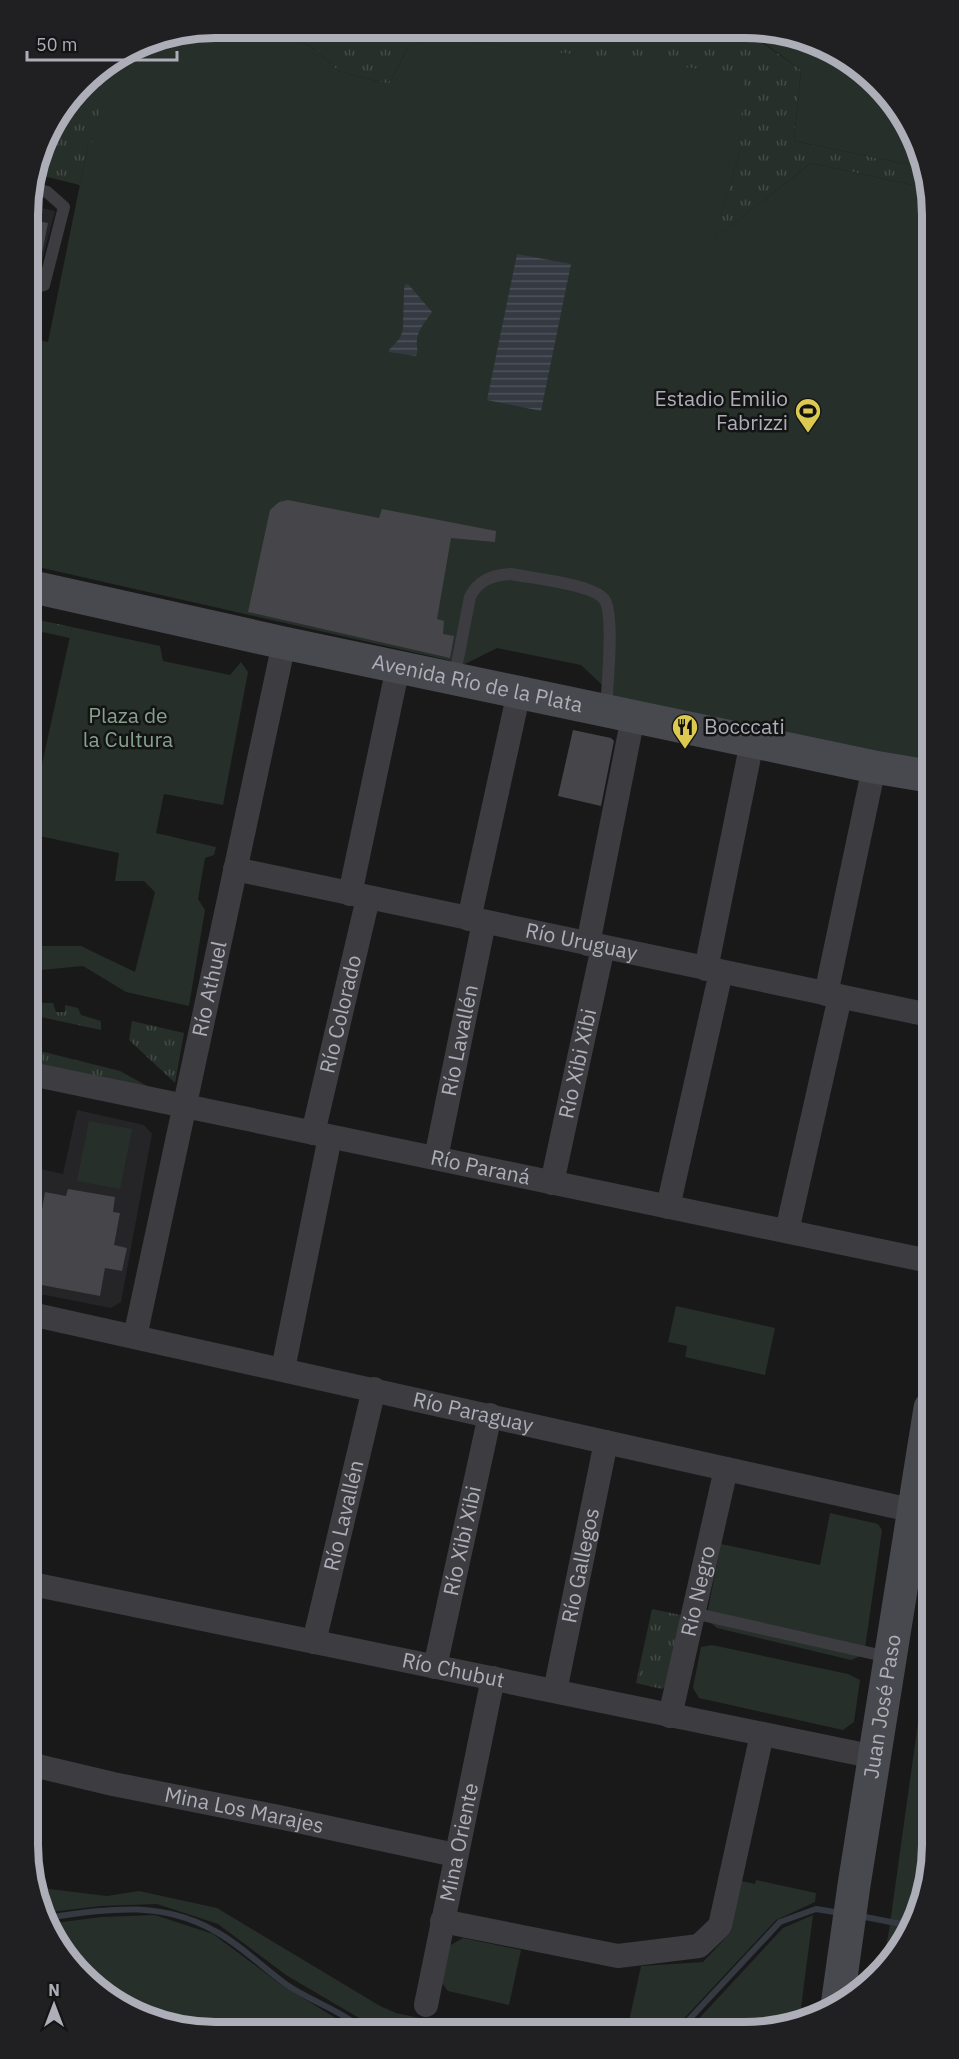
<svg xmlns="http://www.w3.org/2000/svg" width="959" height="2059" font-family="'IBM Plex Sans',sans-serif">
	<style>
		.built { fill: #252527 }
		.grass { fill: url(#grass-tufts) }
		.green { fill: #272f2a }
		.water { fill: url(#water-rules) }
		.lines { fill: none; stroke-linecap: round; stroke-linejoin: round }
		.stream { stroke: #343942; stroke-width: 6 }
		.building { fill: #46464a }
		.service { stroke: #3c3c41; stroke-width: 12 }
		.minor { stroke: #3c3c41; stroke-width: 24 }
		.secondary { stroke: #48494f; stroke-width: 33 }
		.labels { text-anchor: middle; stroke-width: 5; stroke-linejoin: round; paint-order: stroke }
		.poi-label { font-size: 21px; fill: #adaeb8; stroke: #141415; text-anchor: end }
		.street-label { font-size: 21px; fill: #adaeb8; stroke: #141415 }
		.park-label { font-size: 21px; fill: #86a18d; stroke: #141415 }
		.rim { fill: none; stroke: #adaeb8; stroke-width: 8 }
	</style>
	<defs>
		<pattern id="grass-tufts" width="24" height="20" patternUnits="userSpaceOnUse" patternTransform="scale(1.5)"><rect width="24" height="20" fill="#272f2a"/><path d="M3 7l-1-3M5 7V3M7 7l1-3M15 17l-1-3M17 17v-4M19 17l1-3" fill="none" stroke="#444b47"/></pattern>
		<pattern id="water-rules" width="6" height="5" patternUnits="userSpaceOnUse" patternTransform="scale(1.5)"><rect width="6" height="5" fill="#343942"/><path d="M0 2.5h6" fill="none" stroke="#4f535b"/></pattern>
	</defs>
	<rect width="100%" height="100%" fill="#19191a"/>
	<path class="built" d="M 33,206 L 55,211 L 41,265 L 28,262 L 27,210 L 32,210 Z
		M 77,1110 L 144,1125 L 152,1134 L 121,1302 L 111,1308 L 35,1293 L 31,1288 L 31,1167 L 63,1174 Z"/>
	<path class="grass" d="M 266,27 L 754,30 L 753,36 L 801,70 L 794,141 L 926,168 L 926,188 L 811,163 L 713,240 L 739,154 L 408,47 L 389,84 L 338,71 L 317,51 L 292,35 Z
		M 175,35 L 148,49 L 126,69 L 100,113 L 92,147 L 88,145 L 80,185 L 35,174 L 46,131 L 91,74 L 143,41 Z
		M 29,618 L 72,627 L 70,638 L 29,629 Z
		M 42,1003 L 53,1003 L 56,1012 L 65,1012 L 65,1005 L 78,1008 L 81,1015 L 101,1021 L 101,1030 L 41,1017 L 30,1018 L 30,1012 L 42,1009 Z
		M 132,1021 L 184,1033 L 175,1083 L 129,1040 Z
		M 30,1051 L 44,1052 L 120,1071 L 149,1087 L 31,1066 Z
		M 652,1609 L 685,1616 L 671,1682 L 662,1689 L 636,1683 Z"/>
	<path class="green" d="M 214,27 L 266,27 L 292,35 L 317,51 L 338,71 L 389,84 L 408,47 L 436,38 L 744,74 L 739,154 L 714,239 L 811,163 L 926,188 L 928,766 L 616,698 L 581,665 L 497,648 L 465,664 L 29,565 L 28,338 L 48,342 L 88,145 L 92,146 C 94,136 96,125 99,115 C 111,80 140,49 173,36 C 186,31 201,30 214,27 Z
		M 754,30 L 781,31 L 868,74 L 901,111 L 926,168 L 794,141 L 801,70 L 753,35 Z
		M 72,627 L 160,646 L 163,661 L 230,675 L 241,662 L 248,672 L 223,805 L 164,794 L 156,833 L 216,847 L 214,855 L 205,858 L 198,899 L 205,910 L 189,1006 L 126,992 L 83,966 L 30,971 L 30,946 L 81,946 L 135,972 L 155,892 L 144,881 L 115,881 L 119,853 L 30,834 L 30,819 Z
		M 89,1121 L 132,1129 L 120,1189 L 77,1181 Z
		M 676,1306 L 775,1328 L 765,1375 L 685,1357 L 687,1346 L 668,1342 Z
		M 830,1513 L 878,1524 L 882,1530 L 864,1655 L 851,1660 L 717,1628 L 706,1619 L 721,1544 L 820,1565 Z
		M 931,1629 L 932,1857 L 918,1916 L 893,1959 L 881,1970 L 889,1931 Z
		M 712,1645 L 848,1674 L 860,1680 L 854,1722 L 843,1730 L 699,1698 L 693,1688 L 701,1647 Z
		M 756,1880 L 816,1893 L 815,1902 L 776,1920 L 677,2026 L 628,2026 L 641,1966 L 703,1962 L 731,1932 L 741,1881 L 755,1884 Z
		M 33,1887 L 107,1896 L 139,1891 L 217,1908 L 380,2006 L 396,2013 L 461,2027 L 376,2028 L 286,1975 L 218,1924 L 157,1904 L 101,1906 L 42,1913 L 33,1894 Z
		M 155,1915 L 213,1934 L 280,1984 L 352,2028 L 178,2028 L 91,1985 L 52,1939 L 46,1924 L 102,1917 Z
		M 813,1915 L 799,2023 L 793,2026 L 692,2026 L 783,1928 Z
		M 463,1938 L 521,1950 L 509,2005 L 448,1991 L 441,1982 L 449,1946 Z"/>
	<path class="water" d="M 517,254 L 571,264 L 541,411 L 487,400 Z
		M 408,284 L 432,312 C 426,321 418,329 417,340 C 416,347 419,349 416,356 L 389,352 L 389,350 L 400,338 L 403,329 L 404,289 L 405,285 Z"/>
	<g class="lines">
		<path class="stream" d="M 860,1916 L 901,1924 L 926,1882
			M 44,1918 C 104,1910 157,1899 213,1930 C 240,1944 262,1967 287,1985 C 311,2001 339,2010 362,2028
			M 683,2026 L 780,1922 L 816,1909 L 841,1913"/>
	</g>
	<path class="building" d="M 27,219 L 48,223 L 37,278 L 28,280 Z
		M 288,500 L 379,518 L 382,509 L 496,531 L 495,542 L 451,538 L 437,619 L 444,621 L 443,634 L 454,636 L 450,658 L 248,612 L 270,510 L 279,502 Z
		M 573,730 L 611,738 L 614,741 L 601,806 L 558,796 Z
		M 68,1189 L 115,1197 L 113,1212 L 120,1213 L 114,1245 L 127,1248 L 122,1271 L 105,1268 L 100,1296 L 31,1283 L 36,1256 L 34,1256 L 45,1192 L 66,1196 Z"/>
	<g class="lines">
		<path class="service" d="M 28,288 L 44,285 L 64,207 L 47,192 L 31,189
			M 454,679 L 470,597 C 478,580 493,575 511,574 C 531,578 592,584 604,599 C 615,613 607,689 606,709
			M 693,1613 L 888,1657"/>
		<g class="minor">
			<path id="s1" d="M 235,869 L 929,1015"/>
			<path d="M 350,894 L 398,667"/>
			<path d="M 469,919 L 519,692"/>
			<path d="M 588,944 L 633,717"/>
			<path d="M 706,969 L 752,742"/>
			<path d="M 826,994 L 874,767"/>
			<path id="s2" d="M 31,1074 L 929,1261"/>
			<path id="s3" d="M 313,1133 L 368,898"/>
			<path id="s4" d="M 436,1158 L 484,922"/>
			<path id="s5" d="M 552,1183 L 603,947"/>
			<path d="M 668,1207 L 721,972"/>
			<path d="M 787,1231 L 840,997"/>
			<path id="s6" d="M 31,1314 L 915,1511"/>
			<path id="s7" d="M 135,1337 L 284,643"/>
			<path d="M 283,1369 L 330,1137"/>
			<path id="s8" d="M 32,1584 L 875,1757"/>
			<path id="s9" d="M 314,1642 L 374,1389"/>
			<path id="s10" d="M 435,1667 L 490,1415"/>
			<path id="s11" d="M 555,1691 L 606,1442"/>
			<path id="s12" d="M 670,1716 L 726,1469"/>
			<path id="s13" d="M 33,1765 L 113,1784 L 279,1817 L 455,1855"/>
			<path d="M 442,1921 L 618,1956 L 699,1946 L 720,1926 L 762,1734"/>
			<path id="s14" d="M 426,2005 L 493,1678"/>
		</g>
		<g class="secondary">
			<path id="s15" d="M 29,586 L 284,643 L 874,767 L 928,776"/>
			<path id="s16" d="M 837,2006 L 854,1885 L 930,1408"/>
		</g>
	</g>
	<defs>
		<g id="stadium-pin" transform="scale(1.35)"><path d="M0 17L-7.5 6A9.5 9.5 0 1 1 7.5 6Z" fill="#dcc94f" stroke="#141415"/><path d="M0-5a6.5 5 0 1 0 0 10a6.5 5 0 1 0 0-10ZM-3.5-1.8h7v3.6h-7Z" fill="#111"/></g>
		<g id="restaurant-pin" transform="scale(1.35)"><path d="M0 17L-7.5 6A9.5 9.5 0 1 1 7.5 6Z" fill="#dcc94f" stroke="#141415"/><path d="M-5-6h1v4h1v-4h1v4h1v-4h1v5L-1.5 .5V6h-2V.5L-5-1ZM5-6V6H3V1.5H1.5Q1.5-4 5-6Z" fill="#111"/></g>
	</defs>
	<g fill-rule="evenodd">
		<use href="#stadium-pin" x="808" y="411"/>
		<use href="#restaurant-pin" x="685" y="727"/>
	</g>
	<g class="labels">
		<g class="poi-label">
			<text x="788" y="406">Estadio Emilio<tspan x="788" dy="24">Fabrizzi</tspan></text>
			<text x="704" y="734" text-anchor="start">Bocccati</text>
		</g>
		<g class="street-label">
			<text dy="7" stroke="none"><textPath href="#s15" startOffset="459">Avenida Río de la Plata</textPath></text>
			<text dy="7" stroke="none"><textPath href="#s1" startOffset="354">Río Uruguay</textPath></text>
			<text dy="7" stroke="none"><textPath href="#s7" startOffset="356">Río Athuel</textPath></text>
			<text dy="7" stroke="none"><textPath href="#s3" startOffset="122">Río Colorado</textPath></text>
			<text dy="7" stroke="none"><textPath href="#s4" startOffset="120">Río Lavallén</textPath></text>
			<text dy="7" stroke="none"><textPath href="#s5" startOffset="122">Río Xibi Xibi</textPath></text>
			<text dy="7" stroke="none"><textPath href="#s2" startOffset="459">Río Paraná</textPath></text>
			<text dy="7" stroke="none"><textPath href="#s6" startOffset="453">Río Paraguay</textPath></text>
			<text dy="7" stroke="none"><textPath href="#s9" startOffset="130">Río Lavallén</textPath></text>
			<text dy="7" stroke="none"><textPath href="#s10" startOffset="129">Río Xibi Xibi</textPath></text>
			<text dy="7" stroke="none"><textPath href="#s11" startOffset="128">Río Gallegos</textPath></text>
			<text dy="7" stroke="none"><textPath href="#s12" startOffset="128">Río Negro</textPath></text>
			<text dy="7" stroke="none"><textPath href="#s8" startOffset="430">Río Chubut</textPath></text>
			<text dy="7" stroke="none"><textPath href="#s16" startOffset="303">Juan José Paso</textPath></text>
			<text dy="7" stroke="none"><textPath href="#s13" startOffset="216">Mina Los Marajes</textPath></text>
			<text dy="7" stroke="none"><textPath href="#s14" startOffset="166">Mina Oriente</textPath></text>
		</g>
		<g class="park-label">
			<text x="128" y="723">Plaza de<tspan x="128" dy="24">la Cultura</tspan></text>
		</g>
	</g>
	<path d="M0 0H959V2059H0ZM215 38H745A177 177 0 0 1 922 215V1845A177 177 0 0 1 745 2022H215A177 177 0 0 1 38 1845V215A177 177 0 0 1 215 38Z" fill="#202022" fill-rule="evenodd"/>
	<path class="rim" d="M215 38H745A177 177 0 0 1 922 215V1845A177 177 0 0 1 745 2022H215A177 177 0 0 1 38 1845V215A177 177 0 0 1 215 38Z"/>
	<g transform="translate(54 2005)" stroke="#141415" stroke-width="4.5" paint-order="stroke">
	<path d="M0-4.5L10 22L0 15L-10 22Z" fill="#adaeb8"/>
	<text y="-9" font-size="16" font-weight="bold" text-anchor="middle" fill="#adaeb8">N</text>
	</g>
	<path d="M27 51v9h150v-9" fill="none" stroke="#adaeb8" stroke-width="3"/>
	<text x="36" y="51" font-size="18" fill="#adaeb8" stroke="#141415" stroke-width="4.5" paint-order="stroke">50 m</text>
</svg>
